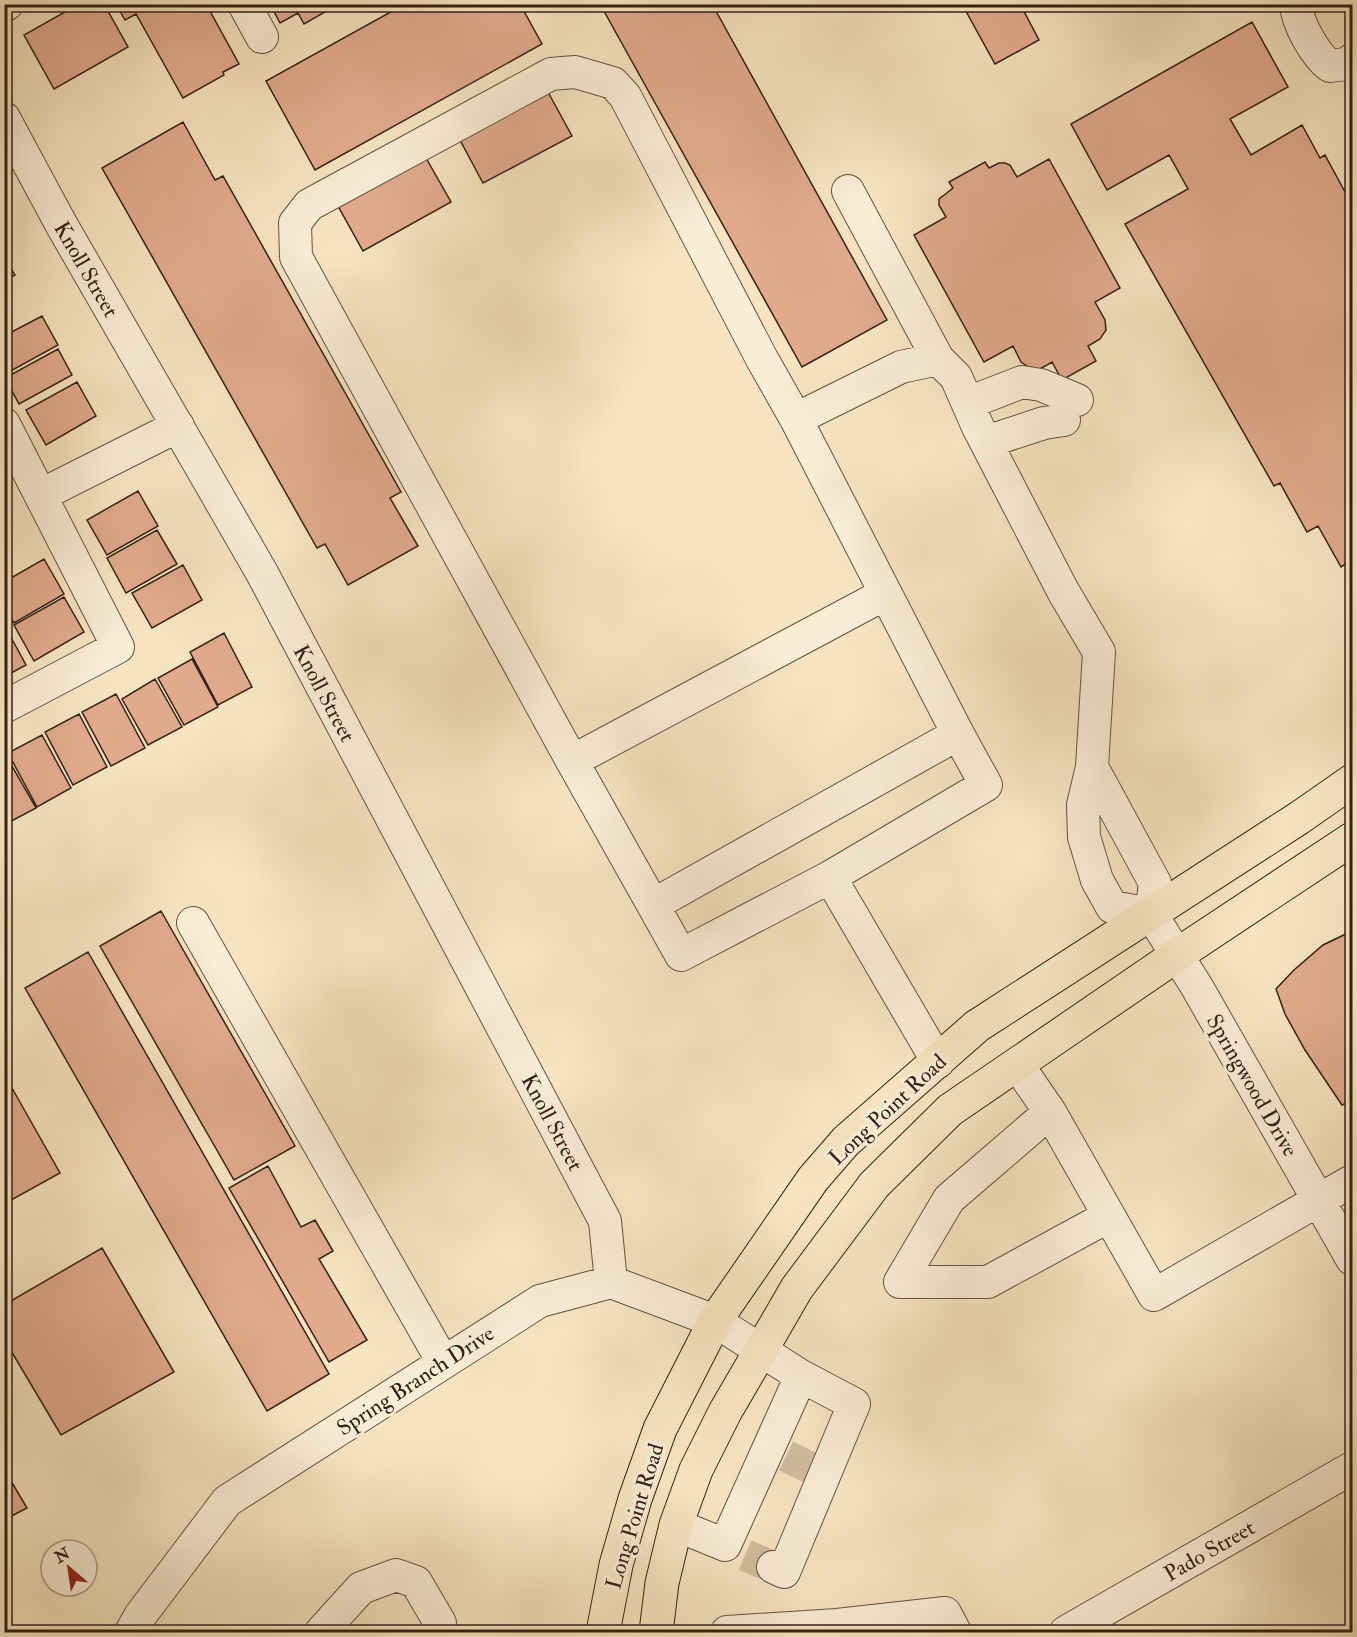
<svg xmlns="http://www.w3.org/2000/svg" width="1357" height="1637" font-family="'IM FELL Double Pica',serif">
	<style>
		.building { fill: #e1aa8d; stroke: #342016; stroke-width: 1.5 }
		.lines { fill: none; stroke-linecap: round; stroke-linejoin: round }
		.minor-tunnel { stroke: #cfbd9e; stroke-width: 32; stroke-dasharray: 32 16; stroke-linecap: butt }
		.minor-casing { stroke: #645140; stroke-width: 34 }
		.major-casing { stroke: #342016; stroke-width: 35 }
		.minor { stroke: #f9edd6; stroke-width: 32 }
		.major { stroke: #f6e4c0; stroke-width: 33 }
		.labels { text-anchor: middle; stroke-width: 6; stroke-linejoin: round; paint-order: stroke }
		.street-label { font-size: 22px; fill: #342016; stroke: #f9edd6 }
	</style>
	<rect width="100%" height="100%" fill="#f6e4c0"/>
	<filter id="stains"><feTurbulence type="fractalNoise" baseFrequency=".00333" numOctaves="4"/><feColorMatrix values="0 0 0 0 .2 0 0 0 0 .09 0 0 0 0 .02 0 0 0 .5 -.17"/></filter>
	<radialGradient id="worn" r=".72"><stop offset=".6" stop-color="#630" stop-opacity="0"/><stop offset="1" stop-color="#630" stop-opacity=".3"/></radialGradient>
	<path class="building" d="M 79,4 L 104,4 L 128,47 L 54,89 L 24,35 Z
		M 116,4 L 206,4 L 239,64 L 223,72 L 224,75 L 183,98 L 136,14 L 125,20 Z
		M 270,4 L 339,4 L 304,24 L 298,13 L 280,23 Z
		M 405,4 L 520,4 L 542,44 L 315,170 L 266,81 Z
		M 600,4 L 712,4 L 887,320 L 802,367 Z
		M 962,4 L 1020,4 L 1039,40 L 995,64 Z
		M 1252,22 L 1288,87 L 1230,119 L 1251,155 L 1302,125 L 1320,158 L 1325,155 L 1352,205 L 1352,560 L 1341,567 L 1318,526 L 1307,532 L 1280,483 L 1274,486 L 1125,224 L 1188,189 L 1169,155 L 1107,190 L 1071,124 Z
		M 548,92 L 572,136 L 483,183 L 460,140 Z
		M 183,122 L 215,180 L 223,176 L 401,492 L 390,498 L 418,546 L 348,585 L 325,544 L 317,548 L 102,168 Z
		M 426,158 L 451,202 L 363,251 L 338,206 Z
		M 1049,159 L 1120,288 L 1095,302 L 1105,320 L 1106,330 L 1100,339 L 1088,346 L 1096,361 L 1062,380 L 1052,362 L 1040,369 L 1030,368 L 1021,362 L 1013,346 L 984,362 L 914,235 L 946,217 L 939,205 L 939,199 L 953,188 L 949,182 L 985,162 L 989,168 L 999,163 L 1005,163 L 1010,165 L 1017,177 Z
		M 4,258 L 15,275 L 4,281 Z
		M 42,316 L 58,345 L 7,373 L 4,368 L 4,336 Z
		M 58,349 L 72,375 L 19,404 L 5,378 Z
		M 77,382 L 96,416 L 46,445 L 26,410 Z
		M 138,491 L 158,526 L 107,555 L 87,520 Z
		M 157,530 L 177,564 L 126,593 L 107,558 Z
		M 44,559 L 64,594 L 14,623 L 4,607 L 4,582 Z
		M 183,565 L 202,600 L 152,628 L 132,593 Z
		M 64,597 L 84,632 L 34,661 L 14,625 Z
		M 7,630 L 26,665 L 4,677 L 4,631 Z
		M 224,633 L 252,687 L 218,705 L 190,652 Z
		M 192,659 L 218,707 L 184,725 L 158,678 Z
		M 155,679 L 182,727 L 148,745 L 122,699 Z
		M 116,694 L 145,748 L 111,766 L 82,712 Z
		M 79,714 L 107,767 L 73,785 L 45,732 Z
		M 42,735 L 71,788 L 37,807 L 8,753 Z
		M 9,761 L 36,808 L 4,825 L 4,763 Z
		M 161,911 L 295,1146 L 234,1180 L 100,946 Z
		M 1352,931 L 1352,1101 L 1342,1105 L 1305,1050 L 1285,1014 L 1276,989 L 1294,970 L 1323,945 Z
		M 88,952 L 329,1374 L 267,1411 L 25,988 Z
		M 4,1074 L 60,1173 L 4,1204 Z
		M 268,1166 L 301,1227 L 315,1220 L 333,1251 L 319,1259 L 367,1340 L 329,1362 L 229,1188 Z
		M 102,1248 L 174,1372 L 61,1435 L 4,1339 L 4,1305 Z
		M 4,1469 L 27,1508 L 4,1520 Z"/>
	<g class="lines">
		<path class="minor-tunnel" d="M 786,1456 L 813,1469
			M 745,1555 L 773,1567"/>
		<g class="minor-casing">
			<path id="minor" d="M 244,4 L 262,37
				M 1296,4 C 1297,23 1315,55 1330,66 L 1346,64 L 1352,60
				M 4,6 L 7,4
				M 575,72 L 613,83 L 625,96 L 762,359 L 796,419 L 958,734 L 653,905 L 572,761 L 296,257 L 295,223 L 309,205 L 551,74 Z
				M 4,118 L 61,224 L 262,573 L 605,1221 L 611,1282
				M 848,191 L 938,359
				M 968,403 L 1022,382 L 1041,385 L 1077,400
				M 796,419 L 901,367 L 938,359 L 956,377 L 978,427 L 1063,591 L 1099,652 L 1092,767 L 1083,805 L 1084,837 L 1097,880 L 1112,907 L 1151,914
				M 4,424 L 118,647 L 4,707
				M 986,442 L 1044,423 L 1064,420
				M 41,495 L 178,426
				M 572,761 L 885,594
				M 1092,767 L 1155,883 L 1151,914
				M 830,877 L 938,1062
				M 653,905 L 681,955 L 830,877 L 986,785 L 958,734
				M 1151,914 L 1197,987 L 1352,1259
				M 193,923 L 443,1362
				M 1050,1112 L 1154,1295 L 1352,1181
				M 900,1282 L 949,1199 L 1050,1112 L 1017,1064
				M 900,1282 L 988,1282 L 1109,1216
				M 773,1567 L 784,1572 L 854,1404 L 801,1376
				M 837,1625 L 945,1613 L 955,1632
				M 131,1632 L 140,1616 L 227,1501 L 540,1301 L 611,1282 L 715,1321 L 801,1376 L 725,1545 L 676,1525
				M 321,1632 L 361,1588 L 396,1575 L 416,1582 L 440,1623 L 440,1632
				M 727,1632 L 837,1625 L 837,1632
				M 1066,1632 L 1352,1468"/>
		</g>
		<g class="major-casing">
			<path id="major" d="M 603,1632 L 616,1565 L 635,1499 L 660,1429 L 715,1321 L 813,1179 L 846,1141 L 977,1026 L 1299,818 L 1352,781
				M 656,1632 L 662,1583 L 676,1525 L 696,1470 L 725,1412 L 797,1288 L 874,1185 L 950,1110 L 1177,955 L 1352,839"/>
		</g>
		<use href="#minor" class="minor"/>
		<use href="#major" class="major"/>
	</g>
	<g class="labels">
		<g class="street-label">
			<text transform="translate(87 269) rotate(60)" y="8">Knoll Street</text>
			<text transform="translate(325 693) rotate(62)" y="8">Knoll Street</text>
			<text transform="translate(1253 1085) rotate(60)" y="8">Springwood Drive</text>
			<text transform="translate(887 1109) rotate(-43)" y="8">Long Point Road</text>
			<text transform="translate(553 1122) rotate(62)" y="8">Knoll Street</text>
			<text transform="translate(415 1380) rotate(-33)" y="8">Spring Branch Drive</text>
			<text transform="translate(634 1516) rotate(-73)" y="8">Long Point Road</text>
			<text transform="translate(1209 1550) rotate(-30)" y="8">Pado Street</text>
		</g>
	</g>
	<rect width="1357" height="1637" fill="none" stroke="#f6e4c0" stroke-width="24"/>
	<rect x="6" y="6" width="1345" height="1625" fill="none" stroke="#342016" stroke-width="3"/>
	<rect x="12" y="12" width="1333" height="1613" fill="none" stroke="#342016" stroke-width="1.5"/>
	<g transform="translate(69 1568) rotate(331)"><circle r="28" fill="#f9edd6" stroke="#aa9b89" stroke-width="1.5"/>
	<path d="M0-4.5L10 22L0 15L-10 22Z" fill="#8f2418"/>
	<text y="-9" font-size="16" font-weight="bold" text-anchor="middle" fill="#342016">N</text>
	</g>
	<rect width="100%" height="100%" filter="url(#stains)"/>
	<rect width="100%" height="100%" fill="url(#worn)"/>
</svg>
